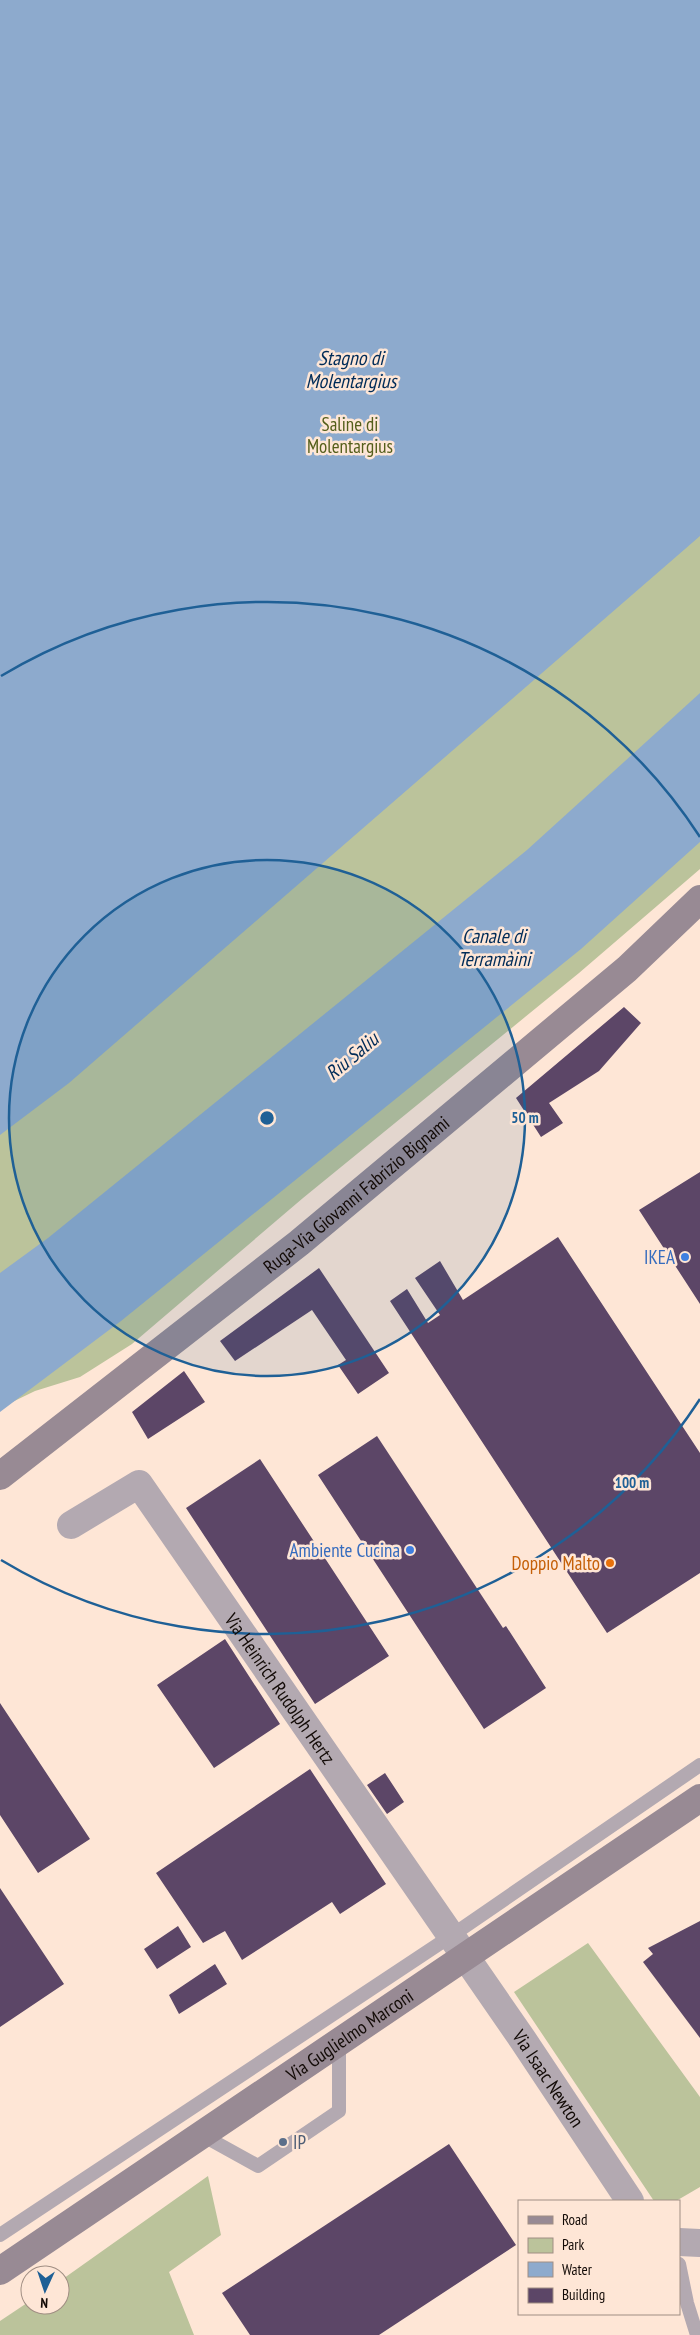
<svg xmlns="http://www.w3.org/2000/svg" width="700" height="2335" font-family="'PT Sans Narrow',sans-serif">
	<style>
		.green { fill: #bbc39b }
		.water { fill: #8daacd }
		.building { fill: #5c4667 }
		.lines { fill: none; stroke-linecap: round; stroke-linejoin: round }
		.service { stroke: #b3a9b1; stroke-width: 14 }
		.minor { stroke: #b3a9b1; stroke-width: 28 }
		.secondary { stroke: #988a94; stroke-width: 28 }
		.ring { fill: none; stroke: #1f6096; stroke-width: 2.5 }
		.shop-dot { fill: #3f7fe0; stroke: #fee6d6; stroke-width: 2 }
		.food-dot { fill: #e8710a; stroke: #fee6d6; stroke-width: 2 }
		.service-dot { fill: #5c6f8a; stroke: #fee6d6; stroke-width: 2 }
		.labels { text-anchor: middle; stroke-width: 5; stroke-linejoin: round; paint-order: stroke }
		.park-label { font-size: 19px; fill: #545e1a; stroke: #fee6d6 }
		.street-label { font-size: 19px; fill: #130b07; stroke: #fee6d6 }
		.shop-label { font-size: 19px; fill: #366cbe; stroke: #fee6d6; text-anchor: end }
		.food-label { font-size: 19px; fill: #c56008; stroke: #fee6d6; text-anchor: end }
		.service-label { font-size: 19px; fill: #4e5e75; stroke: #fee6d6; text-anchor: start }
		.water-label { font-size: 20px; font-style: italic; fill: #012c58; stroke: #fee6d6 }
		.centre { fill: #1f6096; stroke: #fee6d6; stroke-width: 2.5 }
		.ring-label { font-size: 15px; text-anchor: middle; font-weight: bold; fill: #1f6096; stroke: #fee6d6; stroke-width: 5; stroke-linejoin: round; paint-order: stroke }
	</style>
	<rect width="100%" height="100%" fill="#fee6d6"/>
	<path class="green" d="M 0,0 L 700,0 L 700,869 L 579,973 L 303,1198 L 132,1344 L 80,1377 L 35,1391 L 0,1408 Z
		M 588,1943 L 700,2097 L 700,2187 L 676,2201 L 654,2201 L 514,1992 Z
		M 208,2176 L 221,2235 L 169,2272 L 194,2335 L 0,2335 L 0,2321 L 30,2301 L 30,2305 L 60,2305 L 60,2281 Z"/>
	<path class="water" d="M 0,0 L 700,0 L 700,536 L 69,1083 L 0,1135 Z
		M 700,693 L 700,842 L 581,949 L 121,1321 L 0,1412 L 0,1273 L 48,1238 L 527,850 Z"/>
	<path class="building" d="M 624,1007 L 641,1023 L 599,1071 L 549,1103 L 563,1123 L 541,1137 L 516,1098 Z
		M 700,1172 L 700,1304 L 639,1210 Z
		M 558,1237 L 700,1453 L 700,1573 L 607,1633 L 390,1301 L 407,1289 L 428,1323 L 440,1315 L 415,1278 L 440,1261 L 463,1300 Z
		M 319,1268 L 389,1373 L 358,1394 L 338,1365 L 346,1360 L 312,1310 L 235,1361 L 220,1341 Z
		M 184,1371 L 205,1402 L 148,1439 L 132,1412 Z
		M 377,1436 L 503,1628 L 506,1626 L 546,1688 L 484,1729 L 318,1475 Z
		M 260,1459 L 389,1656 L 315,1704 L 186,1508 Z
		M 225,1639 L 280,1724 L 214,1768 L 157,1685 Z
		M 0,1703 L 90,1839 L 38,1873 L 0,1815 Z
		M 310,1769 L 386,1884 L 340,1914 L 332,1902 L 242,1960 L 225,1931 L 203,1943 L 156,1873 Z
		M 385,1773 L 404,1802 L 387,1814 L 367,1785 Z
		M 0,1888 L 64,1984 L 0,2027 Z
		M 700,1921 L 700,2038 L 643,1962 L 653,1954 L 648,1948 Z
		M 178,1926 L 191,1947 L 157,1969 L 144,1949 Z
		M 215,1964 L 227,1984 L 179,2014 L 169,1995 Z
		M 449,2144 L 516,2245 L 379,2335 L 250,2335 L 222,2293 Z"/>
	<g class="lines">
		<path class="service" d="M 202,2135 L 258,2166 L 339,2111 L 339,2042
			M 0,2235 L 451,1936 L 700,1765
			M 679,2264 L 687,2303 L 697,2335"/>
		<g class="minor">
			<path id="s1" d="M 71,1525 L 139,1484 L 523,2040 L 630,2201"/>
			<path d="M 679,2242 L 700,2243"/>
		</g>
		<g class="secondary">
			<path id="s2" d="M 0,1476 L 299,1243 L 627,969 L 700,899"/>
			<path id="s3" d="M 0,2271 L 700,1798"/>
		</g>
	</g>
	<circle cx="267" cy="1118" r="258" fill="#1f6096" fill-opacity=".12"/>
	<g class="ring">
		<circle cx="267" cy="1118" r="258"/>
		<path d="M700 1399A516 516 0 0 1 1 1560M1 676A516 516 0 0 1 700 837"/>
	</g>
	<g class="shop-dot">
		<circle cx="685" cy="1257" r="5"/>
		<circle cx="410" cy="1550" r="5"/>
	</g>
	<circle class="food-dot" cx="610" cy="1563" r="5"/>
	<circle class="service-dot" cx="283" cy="2142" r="5"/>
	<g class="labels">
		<g class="park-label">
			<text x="350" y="431">Saline di<tspan x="350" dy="22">Molentargius</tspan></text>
		</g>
		<g class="street-label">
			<text dy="7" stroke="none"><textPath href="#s2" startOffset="454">Ruga-Via Giovanni Fabrizio Bignami</textPath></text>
			<text dy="7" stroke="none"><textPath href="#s1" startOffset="328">Via Heinrich Rudolph Hertz</textPath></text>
			<text dy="7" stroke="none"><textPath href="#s3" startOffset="422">Via Guglielmo Marconi</textPath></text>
			<text dy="7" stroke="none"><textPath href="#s1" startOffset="801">Via Isaac Newton</textPath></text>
		</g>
		<g class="shop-label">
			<text x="675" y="1264">IKEA</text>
			<text x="400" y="1557">Ambiente Cucina</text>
		</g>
		<g class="food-label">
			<text x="600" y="1570">Doppio Malto</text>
		</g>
		<g class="service-label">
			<text x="293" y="2149">IP</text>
		</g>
		<g class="water-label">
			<text x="351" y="365">Stagno di<tspan x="351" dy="23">Molentargius</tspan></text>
			<text x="494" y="943">Canale di<tspan x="494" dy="23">Terramàini</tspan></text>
			<text transform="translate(352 1056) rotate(-40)" y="7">Riu Saliu</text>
		</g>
	</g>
	<circle cx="267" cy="1118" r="8" class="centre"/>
	<g class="ring-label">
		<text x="525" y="1123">50 m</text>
		<text x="632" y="1488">100 m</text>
	</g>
	<rect x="518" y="2200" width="162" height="115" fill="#fee6d6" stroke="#a08e83"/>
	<rect x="528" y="2216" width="25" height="8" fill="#988a94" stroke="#a08e83"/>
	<text x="562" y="2225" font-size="15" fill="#130b07">Road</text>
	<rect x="528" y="2238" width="25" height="15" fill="#bbc39b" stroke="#a08e83"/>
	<text x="562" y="2250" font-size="15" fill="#130b07">Park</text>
	<rect x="528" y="2262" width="25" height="15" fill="#8daacd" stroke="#a08e83"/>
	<text x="562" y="2275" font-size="15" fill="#130b07">Water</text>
	<rect x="528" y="2288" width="25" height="15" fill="#5c4667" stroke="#a08e83"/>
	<text x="562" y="2300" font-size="15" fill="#130b07">Building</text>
	<g transform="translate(45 2290) rotate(183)"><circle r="24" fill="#fee6d6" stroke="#a08e83"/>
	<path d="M0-4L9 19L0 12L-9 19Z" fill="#1f6096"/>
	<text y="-8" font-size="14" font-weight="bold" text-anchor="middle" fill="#130b07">N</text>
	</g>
</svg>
